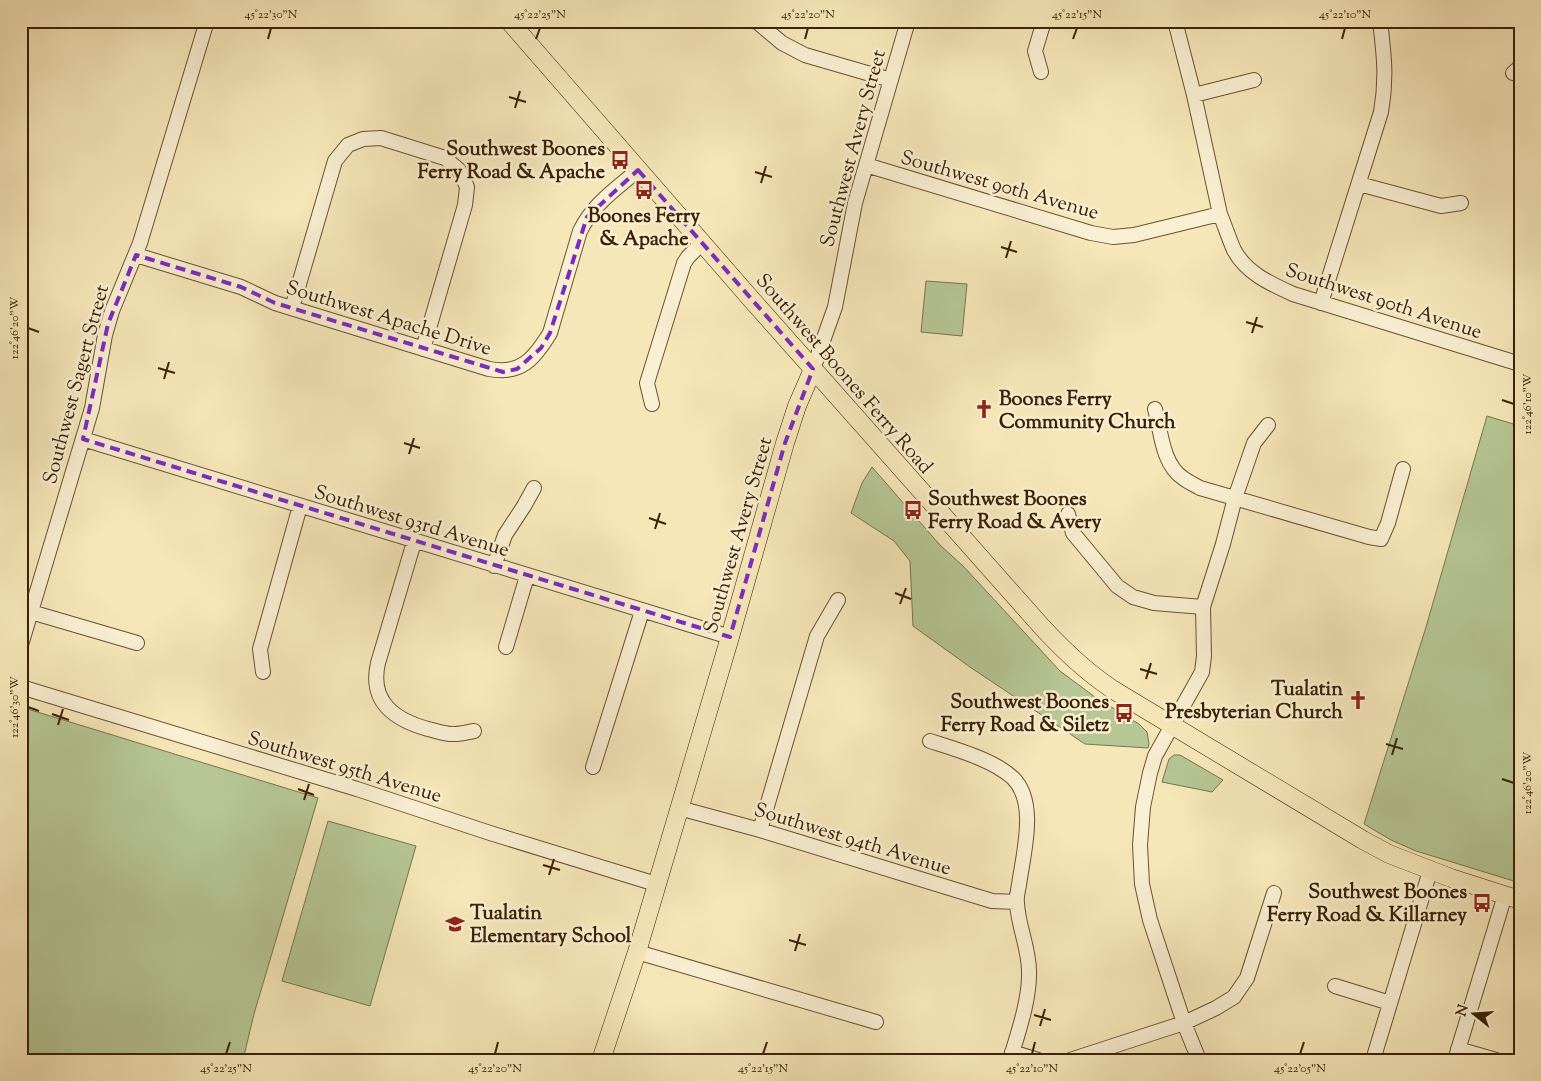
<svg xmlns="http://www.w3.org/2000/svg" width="1541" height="1081" font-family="'Sorts Mill Goudy',serif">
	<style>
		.green { fill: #b6c795; stroke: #79744d }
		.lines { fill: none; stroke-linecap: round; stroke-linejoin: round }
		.minor-casing { stroke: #6a5232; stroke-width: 16 }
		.major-casing { stroke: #3c2105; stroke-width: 19 }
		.minor { stroke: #f9efd2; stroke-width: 14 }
		.major { stroke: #f6e7b9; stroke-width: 18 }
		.marked { fill: none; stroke: #7b2cbf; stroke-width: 4; stroke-dasharray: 10 6; stroke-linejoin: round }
		.ticks { fill: none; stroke: #3c2105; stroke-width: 2 }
		.labels { text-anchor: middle; stroke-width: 5; stroke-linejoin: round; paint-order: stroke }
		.poi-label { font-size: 20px; font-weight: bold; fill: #3c2105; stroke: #f9efd2; text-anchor: end }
		.street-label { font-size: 20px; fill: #3c2105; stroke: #f9efd2 }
		.neatline { fill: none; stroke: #3c2105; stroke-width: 2 }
		.ticks-label { font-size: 12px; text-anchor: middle; fill: #3c2105 }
	</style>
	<rect width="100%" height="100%" fill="#f6e7b9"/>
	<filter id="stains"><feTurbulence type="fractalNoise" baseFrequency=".004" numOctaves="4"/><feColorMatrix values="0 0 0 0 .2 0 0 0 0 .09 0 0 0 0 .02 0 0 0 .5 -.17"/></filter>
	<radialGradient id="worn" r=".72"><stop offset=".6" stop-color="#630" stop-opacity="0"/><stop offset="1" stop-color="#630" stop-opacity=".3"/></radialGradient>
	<path class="green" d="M 926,281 L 967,284 L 962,336 L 921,332 Z
		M 1487,416 L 1520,426 L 1520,874 L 1517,882 L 1416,851 L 1391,840 L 1364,824 L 1426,627 Z
		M 872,467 L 939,544 L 964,567 L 1060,671 L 1095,697 L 1139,724 L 1147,732 L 1149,744 L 1148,748 L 1085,744 L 970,667 L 913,626 L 910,561 L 894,541 L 851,513 L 862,483 Z
		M 21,707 L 318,798 L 254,1014 L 243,1060 L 21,1060 Z
		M 1174,755 L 1180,755 L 1223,780 L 1212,792 L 1162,782 L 1169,759 Z
		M 328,821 L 416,846 L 370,1006 L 282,981 Z"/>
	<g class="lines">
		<g class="minor-casing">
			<path id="minor" d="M 756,21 L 782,43 L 805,55 L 891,80
				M 1175,21 L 1194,95 L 1220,214
				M 1041,72 L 1035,51 L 1044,21
				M 1513,73 L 1520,67
				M 1194,95 L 1254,80
				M 866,165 L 1091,233 L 1113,237 L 1134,235 L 1220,214 C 1225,226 1229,239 1234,250 C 1246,273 1271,284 1293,294 L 1520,364
				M 1359,184 L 1441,206 L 1461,203
				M 136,255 L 241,287 L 275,303 L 489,369 C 521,375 534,359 550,333 L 580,231 C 594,203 615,190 638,170
				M 1321,303 L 1381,112 C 1387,78 1384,55 1380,21
				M 292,308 L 335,161 L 348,145 L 363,139 L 381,138 L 445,158 L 459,170 L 467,187 L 465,205 L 423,349
				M 813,369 L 835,307 L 855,203 L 908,21
				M 652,404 L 647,383 L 684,263 L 688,257 L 702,243
				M 1155,409 C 1161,431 1162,464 1183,478 C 1188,482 1195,485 1200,488 L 1369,537 L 1381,539 L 1388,523 L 1403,469
				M 83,439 L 730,637
				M 1068,514 L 1073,533 L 1117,586 L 1133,597 L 1154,603 L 1203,607
				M 414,542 L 378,663 C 369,702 395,720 428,729 C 437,731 446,735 455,734 C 461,734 468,732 474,731
				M 494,566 L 505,535 L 524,506 L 534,488
				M 31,612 L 137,643
				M 21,645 L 92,408 L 105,335 L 112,311 L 140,243 L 207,21
				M 506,647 L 527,576
				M 263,672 L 260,649 L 300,506
				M 21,687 L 357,789 L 490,833 L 656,884
				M 930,741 C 955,749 994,760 1013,778 C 1038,803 1023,854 1019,885 C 1018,891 1016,897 1017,903 C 1018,926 1029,948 1029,971 C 1030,999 1018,1033 1010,1060
				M 593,767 L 642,611
				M 679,808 L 760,830 L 992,901 L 1017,902
				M 760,830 L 817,636 L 838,600
				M 637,952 L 876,1022
				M 1335,986 L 1390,1003
				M 1458,1049 L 1496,1060
				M 1012,1052 L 1038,1060
				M 1070,1060 L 1184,1023 L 1216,1008 L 1234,997 L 1247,978 L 1274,893
				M 1199,1060 L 1184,1023 L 1150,920 L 1142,884 L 1140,845 L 1143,807 L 1150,773 L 1155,756 L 1202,672 L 1204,656 L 1203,607 L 1223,544 L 1235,498 L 1254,443 L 1268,425
				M 1373,1060 L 1430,871
				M 1455,1060 L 1505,895"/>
		</g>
		<g class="major-casing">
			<path id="major" d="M 509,21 L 751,299 L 1042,627 C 1066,653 1090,676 1120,694 L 1363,840 L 1389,854 L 1451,878 L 1520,900
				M 601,1060 L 637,952 L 730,637 L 785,443 L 797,406 L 813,369"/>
		</g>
		<use href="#minor" class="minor"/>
		<use href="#major" class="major"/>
	</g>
	<path class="marked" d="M 638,170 L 813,369 L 785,443 L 730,637 L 83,439 L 108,324 L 136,255 L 241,287 L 275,303 L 503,372 L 517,369 L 541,348 L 550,333 L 587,217 Z"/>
	<path class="ticks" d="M 268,39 L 271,28M 536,39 L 540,28M 805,39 L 808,28M 1073,39 L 1077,28M 1342,39 L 1345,28M 509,97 L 526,102M 515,108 L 520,91M 755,172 L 772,177M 761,183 L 766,166M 1001,247 L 1017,252M 1006,258 L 1011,241M 1246,322 L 1263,327M 28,328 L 39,332M 1252,333 L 1257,317M 158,368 L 175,373M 164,379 L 169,362M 1502,400 L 1514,404M 404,443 L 420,448M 409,454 L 414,438M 649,518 L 666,524M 655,529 L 660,513M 895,593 L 911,599M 900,604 L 906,588M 1140,669 L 1157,674M 1146,679 L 1151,663M 28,707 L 39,711M 52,714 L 69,720M 58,725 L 63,709M 1386,744 L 1403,749M 1392,755 L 1397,738M 1502,779 L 1514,783M 298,789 L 314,795M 304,800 L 309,784M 543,865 L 560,870M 549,875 L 554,859M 789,940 L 806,945M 795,951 L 800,934M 1034,1015 L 1051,1020M 1040,1026 L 1045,1009M 226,1054 L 230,1042M 495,1054 L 498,1042M 763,1054 L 767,1042M 1032,1054 L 1035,1042M 1300,1054 L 1304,1042"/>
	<defs>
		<g id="bus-bare" transform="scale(1.5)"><path d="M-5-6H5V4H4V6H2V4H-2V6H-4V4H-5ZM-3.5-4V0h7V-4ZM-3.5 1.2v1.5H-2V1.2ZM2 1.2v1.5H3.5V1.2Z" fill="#8f2418" stroke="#f9efd2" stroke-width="2.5" paint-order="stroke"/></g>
		<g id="church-bare" transform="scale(1.5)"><path d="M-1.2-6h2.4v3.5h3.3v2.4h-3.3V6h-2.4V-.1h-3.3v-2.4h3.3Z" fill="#8f2418" stroke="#f9efd2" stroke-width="2.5" paint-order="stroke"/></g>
		<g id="school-bare" transform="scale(1.5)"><path d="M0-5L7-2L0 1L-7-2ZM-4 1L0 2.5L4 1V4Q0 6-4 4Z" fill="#8f2418" stroke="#f9efd2" stroke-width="2.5" paint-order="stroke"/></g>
	</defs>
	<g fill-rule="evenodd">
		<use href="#bus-bare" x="620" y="160"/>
		<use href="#bus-bare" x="644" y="190"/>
		<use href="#church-bare" x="984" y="409"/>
		<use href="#bus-bare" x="913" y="510"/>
		<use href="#church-bare" x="1358" y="700"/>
		<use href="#bus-bare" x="1124" y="713"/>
		<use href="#bus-bare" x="1482" y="903"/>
		<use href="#school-bare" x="455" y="924"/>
	</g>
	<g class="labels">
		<g class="poi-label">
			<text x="605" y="155">Southwest Boones<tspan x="605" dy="23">Ferry Road &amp; Apache</tspan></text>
			<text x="644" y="222" text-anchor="middle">Boones Ferry<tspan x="644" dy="23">&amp; Apache</tspan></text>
			<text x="999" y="405" text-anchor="start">Boones Ferry<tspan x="999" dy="23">Community Church</tspan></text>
			<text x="928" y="505" text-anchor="start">Southwest Boones<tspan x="928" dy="23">Ferry Road &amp; Avery</tspan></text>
			<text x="1343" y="695">Tualatin<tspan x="1343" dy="23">Presbyterian Church</tspan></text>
			<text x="1109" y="708">Southwest Boones<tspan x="1109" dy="23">Ferry Road &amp; Siletz</tspan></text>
			<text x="1467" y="898">Southwest Boones<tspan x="1467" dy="23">Ferry Road &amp; Killarney</tspan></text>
			<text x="470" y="919" text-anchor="start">Tualatin<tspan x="470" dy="23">Elementary School</tspan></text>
		</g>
		<g class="street-label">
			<text transform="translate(852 148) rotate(-75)" y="7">Southwest Avery Street</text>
			<text transform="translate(1000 184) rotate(16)" y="7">Southwest 90th Avenue</text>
			<text transform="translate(1384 300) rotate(18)" y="7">Southwest 90th Avenue</text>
			<text transform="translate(389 317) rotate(17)" y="7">Southwest Apache Drive</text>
			<text transform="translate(845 373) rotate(49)" y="7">Southwest Boones Ferry Road</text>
			<text transform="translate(75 384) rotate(-75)" y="7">Southwest Sagert Street</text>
			<text transform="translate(412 520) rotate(17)" y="7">Southwest 93rd Avenue</text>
			<text transform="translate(737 535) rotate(-74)" y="7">Southwest Avery Street</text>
			<text transform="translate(345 766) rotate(17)" y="7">Southwest 95th Avenue</text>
			<text transform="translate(853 838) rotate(17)" y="7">Southwest 94th Avenue</text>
		</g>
	</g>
	<rect width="1541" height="1081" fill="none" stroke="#f6e7b9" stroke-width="55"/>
	<g transform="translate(1474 1014) rotate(287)" stroke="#f9efd2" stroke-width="4" paint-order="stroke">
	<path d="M0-4L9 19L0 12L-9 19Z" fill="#3c2105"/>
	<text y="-8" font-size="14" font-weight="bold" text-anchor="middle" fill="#3c2105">N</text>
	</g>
	<rect x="28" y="28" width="1486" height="1026" class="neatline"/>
	<g class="ticks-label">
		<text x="271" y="18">45°22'30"N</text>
		<text x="540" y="18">45°22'25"N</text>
		<text x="808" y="18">45°22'20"N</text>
		<text x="1077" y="18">45°22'15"N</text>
		<text x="1345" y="18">45°22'10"N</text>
		<text transform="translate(14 328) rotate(-90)" y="4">122°46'20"W</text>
		<text transform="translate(1527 404) rotate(-90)" y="4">122°46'10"W</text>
		<text transform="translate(14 707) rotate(-90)" y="4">122°46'30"W</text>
		<text transform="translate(1527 783) rotate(-90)" y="4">122°46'20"W</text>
		<text x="226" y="1072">45°22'25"N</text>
		<text x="495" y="1072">45°22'20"N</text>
		<text x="763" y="1072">45°22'15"N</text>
		<text x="1032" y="1072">45°22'10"N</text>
		<text x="1300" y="1072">45°22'05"N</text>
	</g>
	<rect width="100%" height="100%" filter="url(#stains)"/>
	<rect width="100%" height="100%" fill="url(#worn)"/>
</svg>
